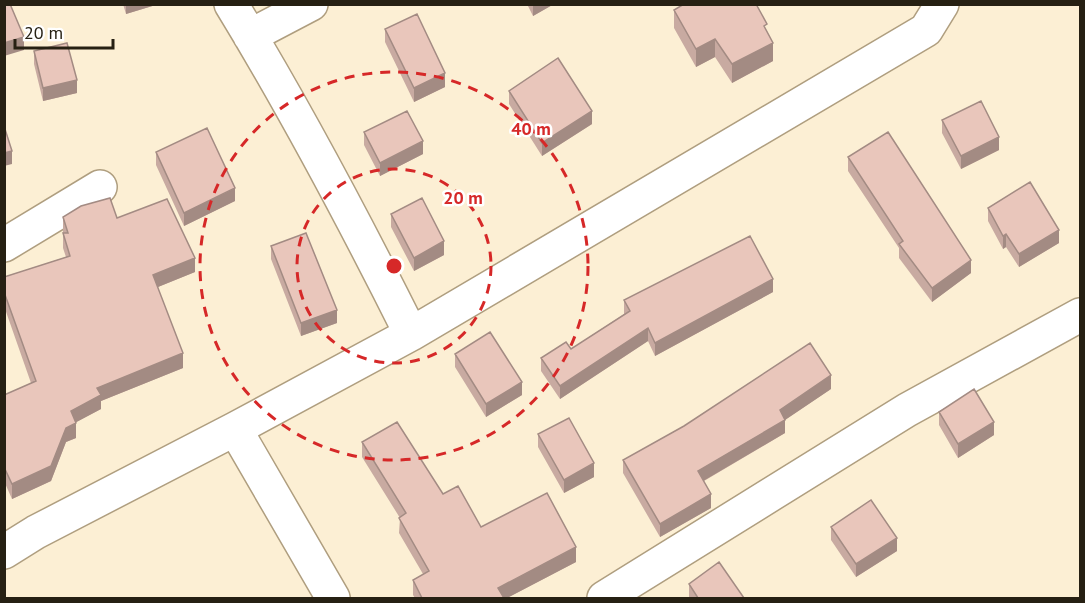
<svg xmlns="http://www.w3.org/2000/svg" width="1085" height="603" font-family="'PT Sans',sans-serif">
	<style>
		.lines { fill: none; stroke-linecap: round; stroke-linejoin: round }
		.street-casing { stroke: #af9e7f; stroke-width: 36 }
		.street { stroke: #fff; stroke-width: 33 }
		.wall { fill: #c8aaa1 }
		.shaded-wall { fill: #a38b83 }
		.building { fill: #e9c6bb; stroke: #a38b83; stroke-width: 1.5 }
		.ring { fill: none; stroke: #d62828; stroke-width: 3; stroke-dasharray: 10 8 }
		.centre { fill: #d62828; stroke: #fff; stroke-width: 3 }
		.ring-label { font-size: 18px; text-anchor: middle; font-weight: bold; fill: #d62828; stroke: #fff; stroke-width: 5; stroke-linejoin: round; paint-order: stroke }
	</style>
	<rect width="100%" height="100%" fill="#fcefd4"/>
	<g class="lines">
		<g class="street-casing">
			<path id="street" d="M 231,4 C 297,112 355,222 411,334
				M 250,36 L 311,4
				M 4,245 L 100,187
				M 235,429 L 333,598
				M 4,552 L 36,532 L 235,429 L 411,334 L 926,30 L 942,4
				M 604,598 L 907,410 L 1080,315"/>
		</g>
		<use href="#street" class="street"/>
	</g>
	<path class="wall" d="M 123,4 L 159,4 L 126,14 Z
		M 527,4 L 554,4 L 533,16 Z
		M 674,10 L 767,31 L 773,61 L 732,83 L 715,57 L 696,67 L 674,28 Z
		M 385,29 L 445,87 L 414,102 L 385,42 Z
		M 34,51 L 77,93 L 43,101 L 34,64 Z
		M 509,91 L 592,124 L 542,156 L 509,104 Z
		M 942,120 L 999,150 L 961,169 L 942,133 Z
		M 364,132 L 423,154 L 380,176 L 364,145 Z
		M 156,152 L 235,201 L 184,226 L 156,165 Z
		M 848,157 L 971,273 L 932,302 L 899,258 L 899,248 L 848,171 Z
		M 988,208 L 1059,243 L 1019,267 L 1006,247 L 1003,249 L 988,221 Z
		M 391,214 L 444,255 L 414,271 L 391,227 Z
		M 63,217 L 117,218 L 195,272 L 158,287 L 183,368 L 101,401 L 101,409 L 76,422 L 76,438 L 66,442 L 51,481 L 12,499 L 4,481 L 4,395 L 31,383 L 4,306 L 4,277 L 66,257 L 63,248 Z
		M 271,246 L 337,323 L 301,336 L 271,259 Z
		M 773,292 L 655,356 L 648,341 L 560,399 L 541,371 L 541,358 L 571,349 L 624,314 L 624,300 Z
		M 455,354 L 522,395 L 486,417 L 455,367 Z
		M 831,389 L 785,420 L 785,433 L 704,481 L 711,508 L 660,537 L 623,473 L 623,460 Z
		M 939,412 L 994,435 L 958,458 L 939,425 Z
		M 538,434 L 594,477 L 564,493 L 538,447 Z
		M 362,442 L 443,494 L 481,527 L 576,562 L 507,598 L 415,598 L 413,595 L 413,580 L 423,574 L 399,533 L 400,518 L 362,457 Z
		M 831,527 L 897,551 L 856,577 L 831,540 Z
		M 689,584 L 744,598 L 689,598 Z"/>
	<path class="shaded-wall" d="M 126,4 L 159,4 L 126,14 Z
		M 533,4 L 554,4 L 533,16 Z
		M 24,37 L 24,50 L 4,56 L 4,43 Z
		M 715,39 L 715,57 L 696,67 L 696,49 Z
		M 773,43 L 773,61 L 732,83 L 732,64 Z
		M 445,73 L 445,87 L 414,102 L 414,88 Z
		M 77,80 L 77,93 L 43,101 L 43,88 Z
		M 592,111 L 592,124 L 542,156 L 542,143 Z
		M 999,137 L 999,150 L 961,169 L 961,156 Z
		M 423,141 L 423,154 L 380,176 L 380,163 Z
		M 12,151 L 12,164 L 4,166 L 4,153 Z
		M 235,188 L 235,201 L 184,226 L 184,213 Z
		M 1059,230 L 1059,243 L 1019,267 L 1019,254 Z
		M 1006,234 L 1006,247 L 1003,249 L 1003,236 Z
		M 444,241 L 444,255 L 414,271 L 414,258 Z
		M 195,258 L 195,272 L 153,289 L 153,275 Z
		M 971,260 L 971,273 L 932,302 L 932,288 Z
		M 773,279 L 773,292 L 655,356 L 655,343 Z
		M 337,310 L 337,323 L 301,336 L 301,323 Z
		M 648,328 L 648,341 L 560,399 L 560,386 Z
		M 183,353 L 183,368 L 101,401 L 101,409 L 71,425 L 71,411 L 97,388 Z
		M 831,375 L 831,389 L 785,420 L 785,433 L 698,484 L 698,471 L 780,410 Z
		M 522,382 L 522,395 L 486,417 L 486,404 Z
		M 994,422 L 994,435 L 958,458 L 958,444 Z
		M 76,423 L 76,438 L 66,442 L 51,481 L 12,499 L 12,484 L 66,428 Z
		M 594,463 L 594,477 L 564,493 L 564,480 Z
		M 711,494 L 711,508 L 660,537 L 660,524 Z
		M 897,538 L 897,551 L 856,577 L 856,564 Z
		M 576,547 L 576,562 L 507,598 L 498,598 L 498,588 Z"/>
	<path class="building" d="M 4,4 L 10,4 L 24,37 L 4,43 Z
		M 684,4 L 756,4 L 767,24 L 764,26 L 773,43 L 732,64 L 715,39 L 696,49 L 674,10 Z
		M 417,14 L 445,73 L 414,88 L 385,29 Z
		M 67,43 L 77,80 L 43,88 L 34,51 Z
		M 558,58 L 592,111 L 542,143 L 509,91 Z
		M 981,101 L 999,137 L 961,156 L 942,120 Z
		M 407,111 L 423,141 L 380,163 L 364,132 Z
		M 4,126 L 12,151 L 4,153 Z
		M 207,128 L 235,188 L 184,213 L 156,152 Z
		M 888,132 L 971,260 L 932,288 L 899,244 L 903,241 L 848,157 Z
		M 1030,182 L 1059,230 L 1019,254 L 1006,234 L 1003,236 L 988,208 Z
		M 110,198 L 117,218 L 167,199 L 195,258 L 153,275 L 183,353 L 97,388 L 101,395 L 71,411 L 76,423 L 66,428 L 51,466 L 12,484 L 4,467 L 4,395 L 36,381 L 4,292 L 4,277 L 70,256 L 63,233 L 68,233 L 63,217 L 81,206 Z
		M 422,198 L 444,241 L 414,258 L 391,214 Z
		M 306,233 L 337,310 L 301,323 L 271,246 Z
		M 750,236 L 773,279 L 655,343 L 648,328 L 560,386 L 541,358 L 566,342 L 571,349 L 630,311 L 624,300 Z
		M 490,332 L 522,382 L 486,404 L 455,354 Z
		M 810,343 L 831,375 L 780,410 L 785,420 L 698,471 L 711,494 L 660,524 L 623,460 L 684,426 Z
		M 974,389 L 994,422 L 958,444 L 939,412 Z
		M 569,418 L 594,463 L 564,480 L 538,434 Z
		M 397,422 L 443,494 L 458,486 L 481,527 L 547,493 L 576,547 L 498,588 L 504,598 L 422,598 L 413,580 L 429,571 L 399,518 L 406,513 L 362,442 Z
		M 871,500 L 897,538 L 856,564 L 831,527 Z
		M 719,562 L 744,598 L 698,598 L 689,584 Z"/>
	<g class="ring">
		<circle cx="394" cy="266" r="97"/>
		<circle cx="394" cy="266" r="194"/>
	</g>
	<circle cx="394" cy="266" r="9" class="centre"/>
	<g class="ring-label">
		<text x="531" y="135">40 m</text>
		<text x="463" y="204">20 m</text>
	</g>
	<rect width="1085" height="603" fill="none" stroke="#262013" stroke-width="12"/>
	<path d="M15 39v9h98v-9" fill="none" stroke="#262013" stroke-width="3"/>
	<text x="24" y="39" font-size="18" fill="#262013" stroke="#ffffff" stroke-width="4.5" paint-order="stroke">20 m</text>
</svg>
